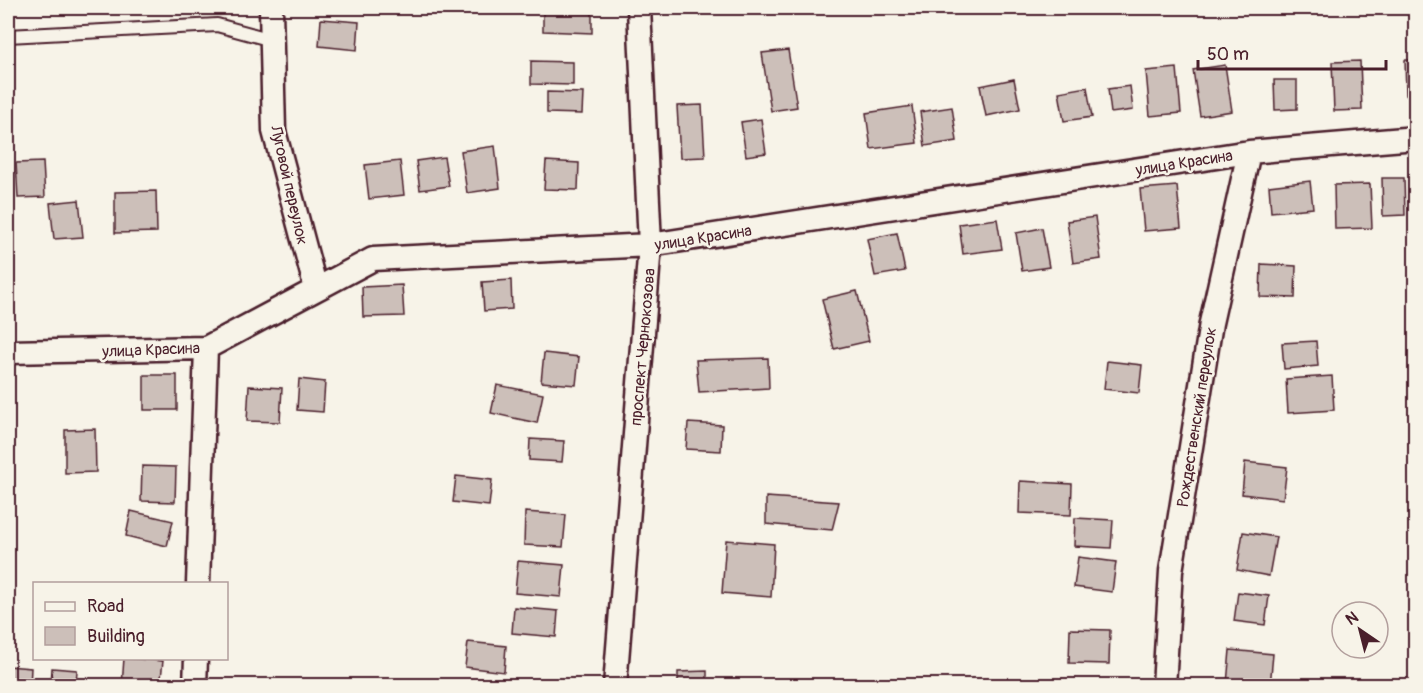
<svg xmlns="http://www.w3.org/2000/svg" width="1423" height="693" font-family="Pangolin,sans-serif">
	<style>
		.building { fill: #ccbfb9; stroke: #4a1f2b; stroke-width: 1.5 }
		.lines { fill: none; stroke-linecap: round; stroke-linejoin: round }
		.service-casing { stroke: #4a1f2b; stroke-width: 16 }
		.minor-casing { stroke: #4a1f2b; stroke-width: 27 }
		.service { stroke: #f7f3e8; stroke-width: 12 }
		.minor { stroke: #f7f3e8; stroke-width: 22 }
		.labels { text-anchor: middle; stroke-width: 5; stroke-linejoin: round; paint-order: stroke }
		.street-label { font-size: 16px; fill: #4a1f2b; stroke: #f7f3e8 }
	</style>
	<rect width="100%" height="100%" fill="#f7f3e8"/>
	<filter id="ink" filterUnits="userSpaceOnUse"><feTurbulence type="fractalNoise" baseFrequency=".0167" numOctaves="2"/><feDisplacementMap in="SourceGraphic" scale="12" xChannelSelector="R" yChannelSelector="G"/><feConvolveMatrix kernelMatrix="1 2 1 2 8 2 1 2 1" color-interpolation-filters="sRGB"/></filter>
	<g filter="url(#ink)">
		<path class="building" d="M 543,11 L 592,13 L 592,33 L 543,31 Z
			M 321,19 L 359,22 L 357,50 L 319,46 Z
			M 788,50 L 797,107 L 771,111 L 762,53 Z
			M 1405,60 L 1416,60 L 1416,95 L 1406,95 Z
			M 531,61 L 573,62 L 573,85 L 531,84 Z
			M 1360,61 L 1362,110 L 1334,111 L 1332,62 Z
			M 1225,65 L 1232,111 L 1200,116 L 1193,70 Z
			M 1177,68 L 1181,113 L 1150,116 L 1146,71 Z
			M 1014,79 L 1020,109 L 986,116 L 980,86 Z
			M 1274,80 L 1297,80 L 1297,109 L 1275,110 Z
			M 1130,86 L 1133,110 L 1111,113 L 1108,89 Z
			M 1087,87 L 1092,117 L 1064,121 L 1059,92 Z
			M 547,92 L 583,93 L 582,114 L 547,113 Z
			M 702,105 L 705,157 L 680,158 L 677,106 Z
			M 912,106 L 917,143 L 871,149 L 866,113 Z
			M 952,107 L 957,141 L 925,146 L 920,112 Z
			M 761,119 L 766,153 L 746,156 L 741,122 Z
			M 495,146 L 500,188 L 467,193 L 461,151 Z
			M 444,157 L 449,186 L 420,190 L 416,161 Z
			M 400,161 L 404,195 L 369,199 L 365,165 Z
			M 546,161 L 579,163 L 578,190 L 544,189 Z
			M 43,162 L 45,197 L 18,198 L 16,163 Z
			M 1382,178 L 1404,178 L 1405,215 L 1383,216 Z
			M 1310,181 L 1313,208 L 1271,212 L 1269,186 Z
			M 1370,184 L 1372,228 L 1335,229 L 1334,185 Z
			M 1177,186 L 1181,228 L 1144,231 L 1140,189 Z
			M 156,191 L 157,232 L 115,233 L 115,192 Z
			M 79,200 L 83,237 L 54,239 L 50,203 Z
			M 1095,217 L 1101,259 L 1073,263 L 1067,221 Z
			M 997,219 L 1002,249 L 963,254 L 959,224 Z
			M 1042,228 L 1049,267 L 1022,271 L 1016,233 Z
			M 897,233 L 905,271 L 875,276 L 867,239 Z
			M 1261,264 L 1296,266 L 1295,298 L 1260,297 Z
			M 511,280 L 512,309 L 484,311 L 482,282 Z
			M 402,285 L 404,316 L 363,317 L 362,287 Z
			M 857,291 L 869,341 L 834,349 L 822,299 Z
			M 1316,341 L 1318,366 L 1284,369 L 1282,343 Z
			M 544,353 L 579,357 L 576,385 L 541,382 Z
			M 768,358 L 769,388 L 699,392 L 696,360 Z
			M 1107,361 L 1142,365 L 1139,393 L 1104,389 Z
			M 144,375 L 177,375 L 177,410 L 144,410 Z
			M 1332,376 L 1334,410 L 1288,413 L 1286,379 Z
			M 8,379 L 11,417 L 8,418 Z
			M 299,379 L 325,382 L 323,412 L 297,410 Z
			M 497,385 L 543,394 L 537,423 L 491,413 Z
			M 249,386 L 282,388 L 280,422 L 247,421 Z
			M 688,423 L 722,425 L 721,451 L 686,449 Z
			M 95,429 L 96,472 L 65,473 L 65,430 Z
			M 530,439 L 564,441 L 562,462 L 529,460 Z
			M 1245,462 L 1287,467 L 1283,499 L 1242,494 Z
			M 142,466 L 176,467 L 175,502 L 141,501 Z
			M 456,476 L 492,480 L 489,506 L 453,502 Z
			M 1020,481 L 1072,484 L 1071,515 L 1019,513 Z
			M 766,497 L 839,502 L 832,530 L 766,524 Z
			M 131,511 L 173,521 L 167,546 L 126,536 Z
			M 525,512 L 566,515 L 563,547 L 524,545 Z
			M 1075,518 L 1113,520 L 1111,548 L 1074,546 Z
			M 1243,532 L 1276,537 L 1269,576 L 1237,570 Z
			M 726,540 L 774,544 L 771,597 L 722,593 Z
			M 1078,557 L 1116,562 L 1112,592 L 1074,587 Z
			M 518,561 L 564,565 L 561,597 L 515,593 Z
			M 1238,592 L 1269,596 L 1265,625 L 1234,621 Z
			M 514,607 L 558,611 L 556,637 L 512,633 Z
			M 1070,629 L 1110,630 L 1109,664 L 1069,663 Z
			M 468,642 L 506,646 L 504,672 L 465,667 Z
			M 1230,650 L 1273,654 L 1270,686 L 1227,684 Z
			M 124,658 L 163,661 L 160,686 L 122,686 Z
			M 8,666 L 31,668 L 30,686 L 8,686 Z
			M 52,668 L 77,670 L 76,686 L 51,686 Z
			M 707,671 L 707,686 L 678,686 L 678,672 Z"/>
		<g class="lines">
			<g class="service-casing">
				<path id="service" d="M 8,36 L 217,25 L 272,40"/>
			</g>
			<g class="minor-casing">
				<path id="minor" d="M 271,8 L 274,131 L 316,289
					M 8,352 L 206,348 L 373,259 L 650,245 L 1249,152 L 1416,138
					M 198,584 L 206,348
					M 195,686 L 196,658
					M 615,686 L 650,245 L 639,8
					M 1164,686 L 1171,571 L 1211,323 L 1249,152"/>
			</g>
			<use href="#service" class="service"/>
			<use href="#minor" class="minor"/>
		</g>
	</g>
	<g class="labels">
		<g class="street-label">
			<text transform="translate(1184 162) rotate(-9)" y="6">улица Красина</text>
			<text transform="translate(290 185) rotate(77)" y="6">Луговой переулок</text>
			<text transform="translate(703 237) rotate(-9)" y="6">улица Красина</text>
			<text transform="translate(642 347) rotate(-85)" y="6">проспект Чернокозова</text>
			<text transform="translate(151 349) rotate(-2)" y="6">улица Красина</text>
			<text transform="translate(1196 417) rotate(-81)" y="6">Рождественский переулок</text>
		</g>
	</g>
	<rect width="1423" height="693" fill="none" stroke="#f7f3e8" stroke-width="30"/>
	<rect x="15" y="15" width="1393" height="663" fill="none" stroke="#4a1f2b" stroke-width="2" filter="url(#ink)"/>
	<rect x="33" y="582" width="195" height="78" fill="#f7f3e8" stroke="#b29e9c" stroke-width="1.5"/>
	<rect x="45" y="602" width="30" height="9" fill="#f7f3e8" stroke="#b29e9c" stroke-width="1.5"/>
	<text x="87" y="612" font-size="18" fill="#4a1f2b">Road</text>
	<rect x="45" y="627" width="30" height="18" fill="#ccbfb9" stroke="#b29e9c" stroke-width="1.5"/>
	<text x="87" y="642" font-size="18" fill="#4a1f2b">Building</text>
	<g transform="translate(1360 630) rotate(325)"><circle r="28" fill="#f7f3e8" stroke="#b29e9c" stroke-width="1.5"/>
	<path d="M0-4.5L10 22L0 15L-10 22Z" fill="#4a1f2b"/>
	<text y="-9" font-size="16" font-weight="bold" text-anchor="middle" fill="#4a1f2b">N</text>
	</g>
	<path d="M1198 60v9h188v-9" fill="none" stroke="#4a1f2b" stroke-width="3"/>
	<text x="1207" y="60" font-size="18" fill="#4a1f2b" stroke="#f7f3e8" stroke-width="4.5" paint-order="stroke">50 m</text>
</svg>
